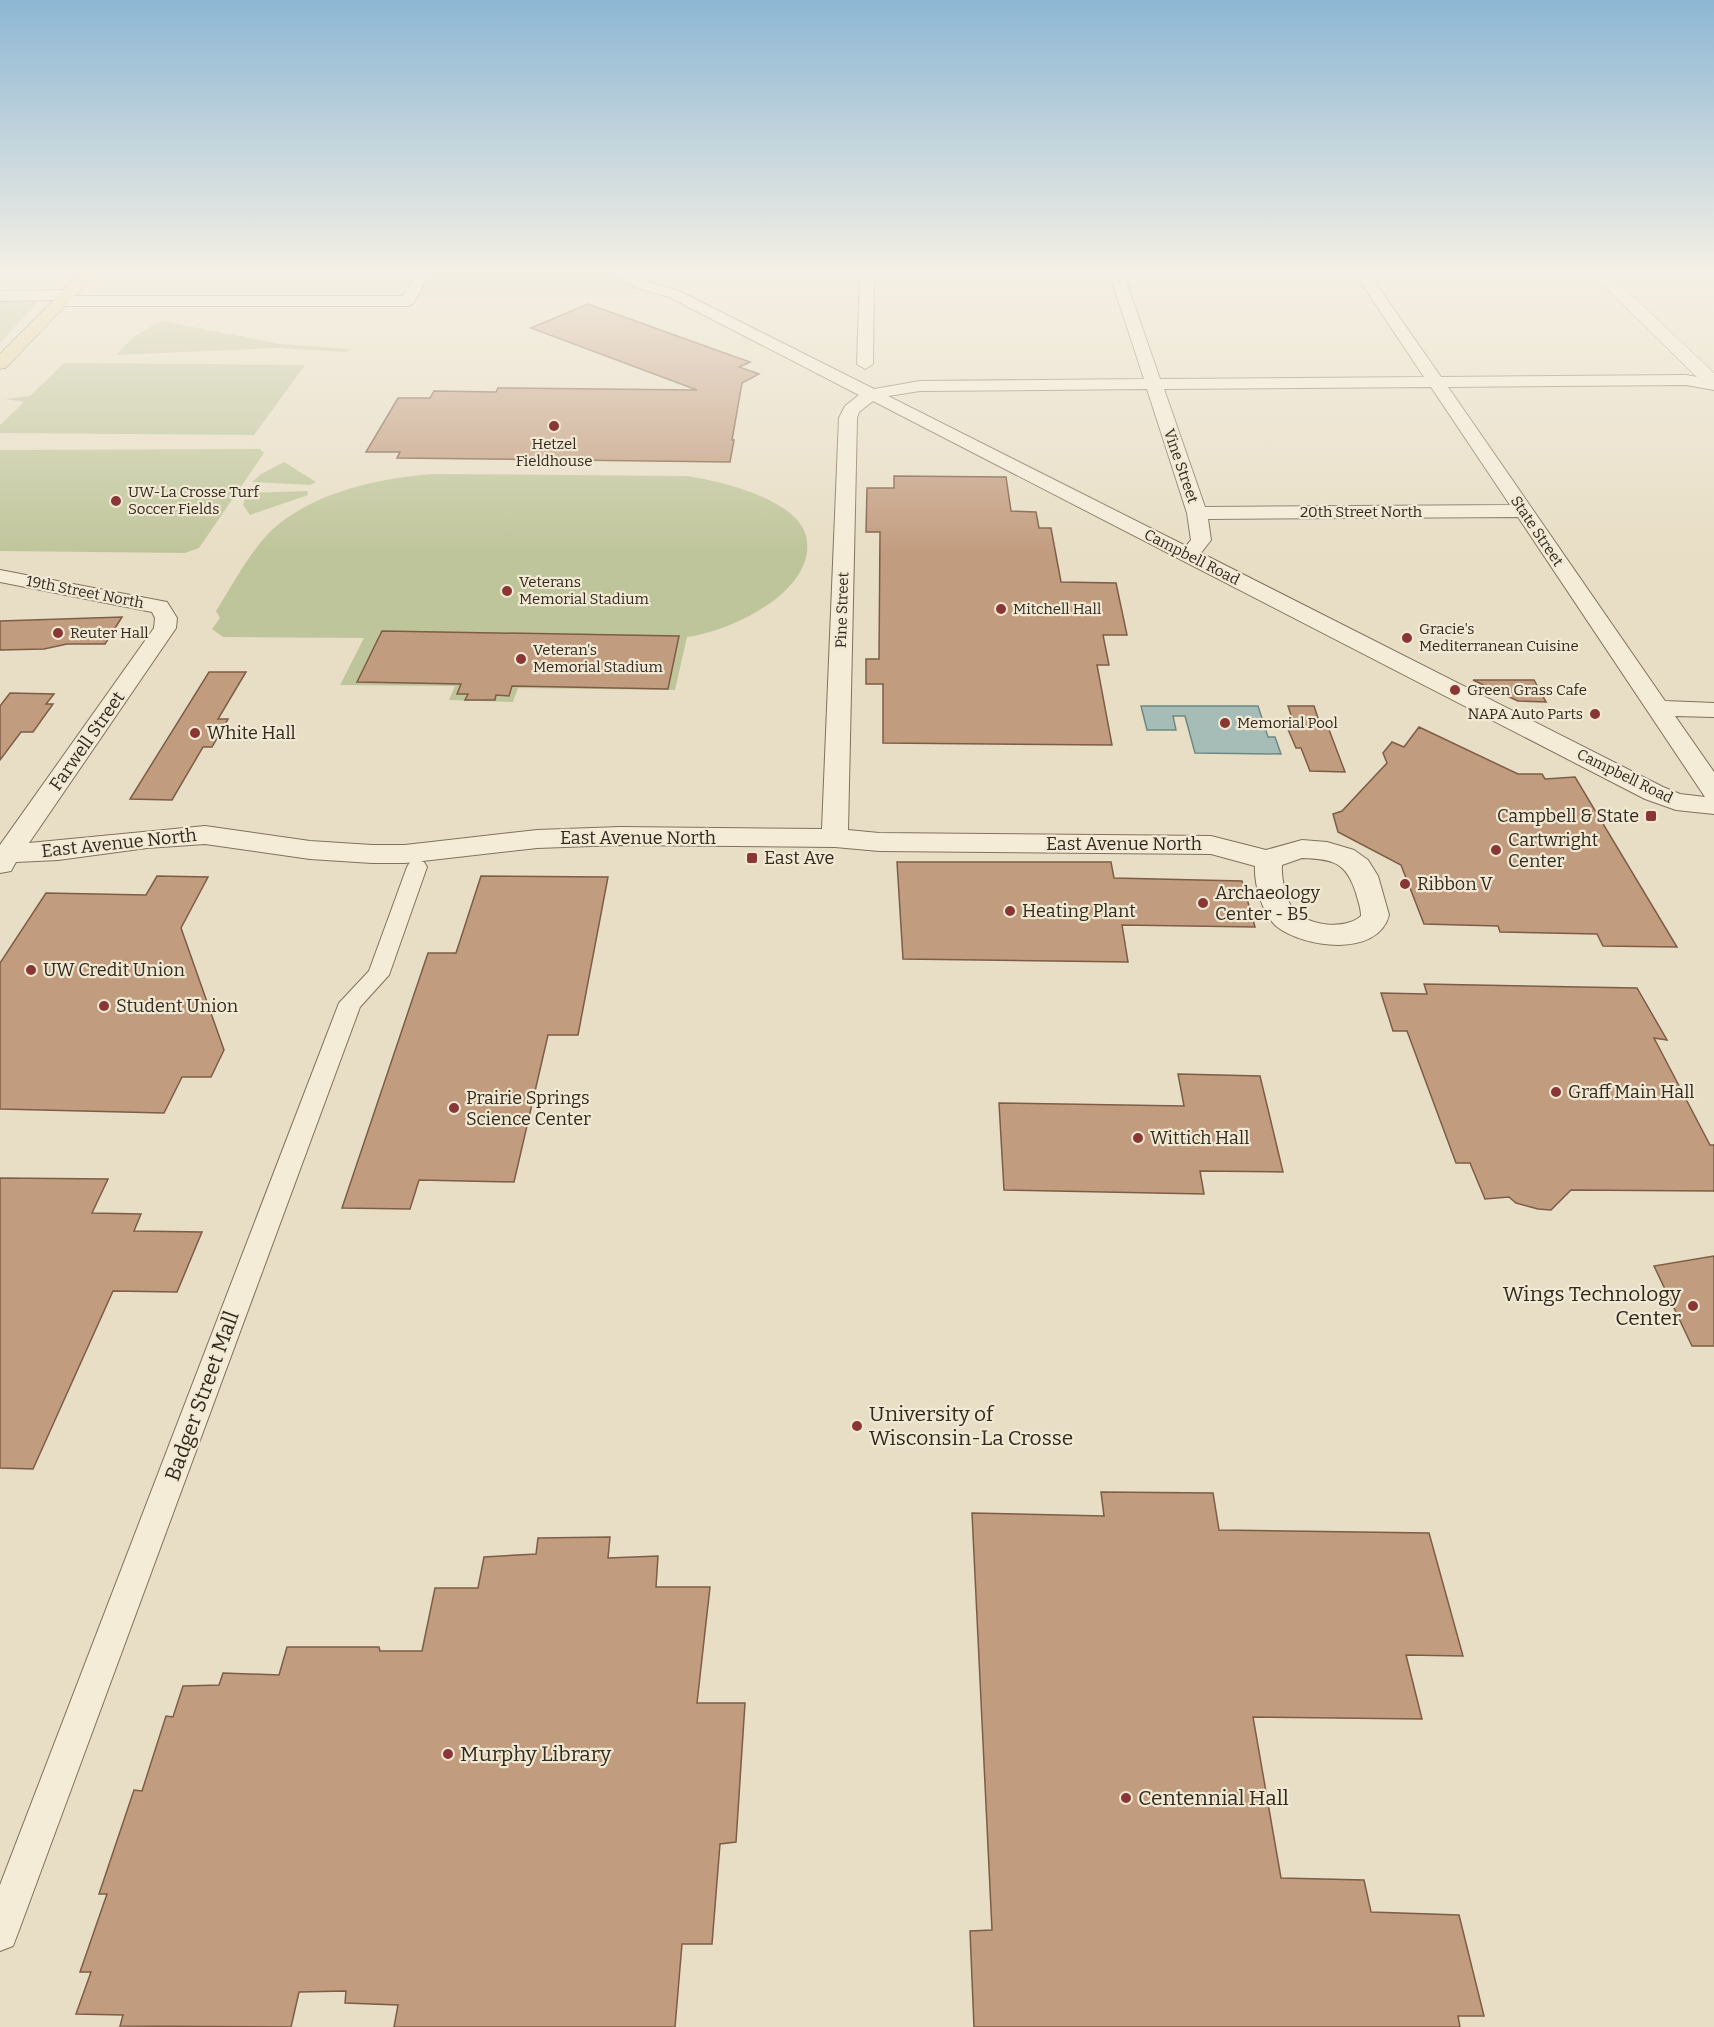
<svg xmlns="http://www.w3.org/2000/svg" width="1714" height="2027" font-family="Bitter,serif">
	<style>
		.green { fill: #bfc59a }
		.water { fill: #a6bcb6; stroke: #6e8983; stroke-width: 1.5 }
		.building { fill: #c29c7f; stroke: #7d5d46; stroke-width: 1.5 }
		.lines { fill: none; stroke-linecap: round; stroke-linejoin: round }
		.pedestrian-casing { stroke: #81715d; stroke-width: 2 }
		.minor-casing { stroke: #81715d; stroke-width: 2 }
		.tertiary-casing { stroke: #81715d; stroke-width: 1 }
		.primary-casing { stroke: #4f4031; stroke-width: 1 }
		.pedestrian { fill: #f4ecd7; fill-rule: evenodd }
		.minor { fill: #f4ecd7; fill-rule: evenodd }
		.tertiary { fill: #f4ecd7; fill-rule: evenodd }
		.primary { fill: #e7d3a1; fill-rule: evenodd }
		.poi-dot { fill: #893635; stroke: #f1e9d3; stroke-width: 2 }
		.labels { text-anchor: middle; stroke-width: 4.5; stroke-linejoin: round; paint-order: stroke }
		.far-poi-label { font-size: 15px; fill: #33291f; stroke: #f1e9d3; text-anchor: start }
		.far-street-label { font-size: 15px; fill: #33291f; stroke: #f1e9d3 }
		.poi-label { font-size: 18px; fill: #33291f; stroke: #f1e9d3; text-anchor: start }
		.street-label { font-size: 18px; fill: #33291f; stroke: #f1e9d3 }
		.near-poi-label { font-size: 21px; fill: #33291f; stroke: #f1e9d3; text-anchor: start }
		.near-street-label { font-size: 21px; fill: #33291f; stroke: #f1e9d3 }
	</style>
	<rect width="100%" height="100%" fill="#e8dec5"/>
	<path class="green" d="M 430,272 L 609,272 L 654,295 L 416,295 Z
		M 0,302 L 38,302 L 0,343 Z
		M 161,321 L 280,344 L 350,349 L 346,352 L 276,348 L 116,355 L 133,337 Z
		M 64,363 L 305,365 L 254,435 L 0,433 L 0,425 L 24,402 L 5,399 L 30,396 Z
		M 260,449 L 264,453 L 199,548 L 185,553 L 0,551 L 0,450 Z
		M 284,462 L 316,482 L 310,485 L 252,482 L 261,474 Z
		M 436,474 L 687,476 C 720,481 797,499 806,536 C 819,591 729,632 687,637 L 675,690 L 518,688 L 513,702 L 449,700 L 455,686 L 340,685 L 364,638 L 223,637 L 212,629 L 220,618 L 216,611 C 232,586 247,557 267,535 C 307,493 381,477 436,474 Z
		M 307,491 L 308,495 L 250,515 L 243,505 L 246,493 Z"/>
	<path class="water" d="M 1141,706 L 1258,706 L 1268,737 L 1275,737 L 1281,754 L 1195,753 L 1185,716 L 1173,716 L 1176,730 L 1147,730 Z"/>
	<path class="building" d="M 588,304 L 750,362 L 739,367 L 759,374 L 742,383 L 732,440 L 734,440 L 730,462 L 397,458 L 400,452 L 366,452 L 398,398 L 430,398 L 434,391 L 496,392 L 498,388 L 697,390 L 531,328 Z
		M 894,476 L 1006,477 L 1011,511 L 1036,512 L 1039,528 L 1051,528 L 1061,582 L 1116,583 L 1127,635 L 1103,635 L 1109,665 L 1097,665 L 1112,745 L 883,743 L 883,684 L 866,684 L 866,659 L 879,659 L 880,532 L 866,532 L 867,488 L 894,488 Z
		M 122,617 L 105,644 L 67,644 L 44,649 L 0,650 L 0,621 Z
		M 382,631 L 679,636 L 668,689 L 512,686 L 509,696 L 496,695 L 495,700 L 465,700 L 468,694 L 457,694 L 461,684 L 357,682 Z
		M 209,672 L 246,672 L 218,719 L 228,719 L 212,747 L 203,747 L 172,800 L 130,799 Z
		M 1473,680 L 1534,680 L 1546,702 L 1518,701 Z
		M 10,693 L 54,694 L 46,704 L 53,704 L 33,732 L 21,732 L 0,760 L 0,706 Z
		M 1288,706 L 1314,706 L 1321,727 L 1328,727 L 1345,772 L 1310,771 L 1301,748 L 1296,748 L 1287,727 L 1295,727 Z
		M 1419,727 L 1518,774 L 1542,774 L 1545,779 L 1575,777 L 1677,947 L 1603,946 L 1597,934 L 1500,932 L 1498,926 L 1424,924 L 1401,865 L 1338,832 L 1333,814 L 1342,811 L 1387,763 L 1383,753 L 1392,742 L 1404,747 Z
		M 897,862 L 1111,862 L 1114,878 L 1242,881 L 1255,927 L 1122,925 L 1128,962 L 903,959 Z
		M 157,876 L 208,877 L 181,928 L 224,1050 L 211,1077 L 182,1077 L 164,1113 L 0,1109 L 0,963 L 46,893 L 146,895 Z
		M 481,876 L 608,877 L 578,1035 L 548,1035 L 514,1182 L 419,1180 L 410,1209 L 342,1208 L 428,953 L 456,953 Z
		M 1424,984 L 1637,988 L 1667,1040 L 1654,1038 L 1710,1145 L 1714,1145 L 1714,1191 L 1571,1190 L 1551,1210 L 1538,1209 L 1516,1203 L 1509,1197 L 1485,1199 L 1470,1163 L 1456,1163 L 1407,1031 L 1393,1031 L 1381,993 L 1427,994 Z
		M 1178,1074 L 1260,1076 L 1283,1172 L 1200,1171 L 1204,1194 L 1004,1190 L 999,1103 L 1184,1106 Z
		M 0,1178 L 108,1179 L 92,1213 L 141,1214 L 134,1231 L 202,1232 L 177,1292 L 113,1291 L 33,1469 L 0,1468 Z
		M 1714,1256 L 1714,1346 L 1692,1346 L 1654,1266 Z
		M 1101,1492 L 1213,1493 L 1219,1530 L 1429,1533 L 1463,1656 L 1406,1655 L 1422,1719 L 1253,1717 L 1281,1878 L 1364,1880 L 1371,1912 L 1459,1915 L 1484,2016 L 1458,2016 L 1460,2027 L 974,2027 L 970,1931 L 992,1930 L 972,1513 L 1104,1516 Z
		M 610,1537 L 608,1558 L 658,1556 L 656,1587 L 710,1587 L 697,1703 L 745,1703 L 736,1842 L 720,1844 L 712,1944 L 682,1944 L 675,2027 L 394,2027 L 398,2005 L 345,2003 L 346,1991 L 299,1992 L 291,2027 L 120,2026 L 123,2015 L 76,2014 L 91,1972 L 80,1972 L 107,1894 L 99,1894 L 134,1790 L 142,1791 L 166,1716 L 173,1717 L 183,1686 L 219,1685 L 223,1673 L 279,1675 L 287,1647 L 379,1647 L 380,1651 L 422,1651 L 435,1588 L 478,1588 L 484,1557 L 536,1554 L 538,1538 Z"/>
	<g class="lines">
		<g class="pedestrian-casing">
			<path id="pedestrian" d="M 417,860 L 424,862 L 427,867 L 389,975 L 360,1007 L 18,1933 L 13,1946 L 0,1951 L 0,1885 L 339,1003 L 369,971 L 407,867 L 410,862 Z"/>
		</g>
		<g class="minor-casing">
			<path id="minor" d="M 417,272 L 431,272 L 413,304 L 408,306 L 60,306 L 55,304 L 53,300 L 0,301 L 0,291 L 66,290 L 71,292 L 73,296 L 403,296 Z
				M 610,272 L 627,272 L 645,281 L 679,291 L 874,389 L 920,381 L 1144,379 L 1109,272 L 1123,272 L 1160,379 L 1424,377 L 1354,272 L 1368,272 L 1441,377 L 1686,375 L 1714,380 L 1714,390 L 1686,385 L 1448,387 L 1665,701 L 1714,703 L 1714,717 L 1675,716 L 1714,772 L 1714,814 L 1676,810 L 1645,799 L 873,401 L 859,412 L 857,418 L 848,830 L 879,833 L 1211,836 L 1266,850 L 1302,840 L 1327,842 L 1354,850 L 1368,860 L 1378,876 L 1389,915 C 1378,958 1303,948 1276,926 C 1262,913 1254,884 1255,866 L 1211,854 L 879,851 L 835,847 L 620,845 L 537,848 L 405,863 L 372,863 L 310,859 L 205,844 L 147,848 L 58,860 L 16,862 L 11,871 L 0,873 L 0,845 L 154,628 L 155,618 L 152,612 L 0,582 L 0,570 L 167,602 L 177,618 L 176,628 L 29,843 L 205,826 L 310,841 L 372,845 L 405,845 L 537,830 L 620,827 L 822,829 L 839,418 L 845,406 L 859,395 L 669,297 L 635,287 ZM 1431,387 L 1510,505 L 1205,507 L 1164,389 ZM 1147,389 L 1187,513 L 1191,540 L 1186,546 L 888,396 L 920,391 ZM 1518,517 L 1705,797 L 1680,794 L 1663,787 L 1201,553 L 1211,540 L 1208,519 ZM 1302,858 C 1333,859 1346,862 1356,893 C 1358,901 1361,908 1361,916 C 1345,931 1303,926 1291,906 C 1285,896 1281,876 1282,865 Z
				M 860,272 L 874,272 L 873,364 L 865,369 L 857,364 Z"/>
		</g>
		<g class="tertiary-casing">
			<path id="tertiary" d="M 1590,272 L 1607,272 L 1714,373 L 1714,389 L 1707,387 Z"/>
		</g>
		<g class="primary-casing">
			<path id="primary" d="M 81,272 L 98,272 L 6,368 L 0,369 L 0,354 Z"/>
		</g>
		<use href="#pedestrian" class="pedestrian"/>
		<use href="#minor" class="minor"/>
		<use href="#tertiary" class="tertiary"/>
		<use href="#primary" class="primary"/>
	</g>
	<linearGradient id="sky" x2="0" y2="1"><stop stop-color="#8db7d4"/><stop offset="0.49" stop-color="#f5f0e5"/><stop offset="1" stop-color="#f5f0e5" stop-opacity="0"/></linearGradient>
	<rect width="1714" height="555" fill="url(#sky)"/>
	<g class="poi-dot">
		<circle cx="554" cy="426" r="6"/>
		<circle cx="116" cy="501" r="6"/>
		<circle cx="507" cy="591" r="6"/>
		<circle cx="1001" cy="609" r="6"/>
		<circle cx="58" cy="633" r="6"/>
		<circle cx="1407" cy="638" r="6"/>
		<circle cx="521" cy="659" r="6"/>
		<circle cx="1455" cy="690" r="6"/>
		<circle cx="1595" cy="714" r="6"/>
		<circle cx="1225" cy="723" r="6"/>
		<circle cx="195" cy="733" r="6"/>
		<rect x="1645" y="810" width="12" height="12" rx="3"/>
		<circle cx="1496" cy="850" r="6"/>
		<rect x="746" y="852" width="12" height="12" rx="3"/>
		<circle cx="1405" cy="884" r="6"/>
		<circle cx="1203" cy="903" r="6"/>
		<circle cx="1010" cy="911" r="6"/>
		<circle cx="31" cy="970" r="6"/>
		<circle cx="104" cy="1006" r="6"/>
		<circle cx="1556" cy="1092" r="6"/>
		<circle cx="454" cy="1108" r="6"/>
		<circle cx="1138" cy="1138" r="6"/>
		<circle cx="1693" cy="1306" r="6"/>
		<circle cx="857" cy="1426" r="6"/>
		<circle cx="448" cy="1754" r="6"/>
		<circle cx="1126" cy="1798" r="6"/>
	</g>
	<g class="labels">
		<g class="far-poi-label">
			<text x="554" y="449" text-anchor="middle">Hetzel<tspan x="554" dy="17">Fieldhouse</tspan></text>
			<text x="128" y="497">UW-La Crosse Turf<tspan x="128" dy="17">Soccer Fields</tspan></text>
			<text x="519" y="587">Veterans<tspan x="519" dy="17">Memorial Stadium</tspan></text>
			<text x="1013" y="614">Mitchell Hall</text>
			<text x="1419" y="634">Gracie's<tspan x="1419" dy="17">Mediterranean Cuisine</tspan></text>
			<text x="70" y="638">Reuter Hall</text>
			<text x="533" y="655">Veteran's<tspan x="533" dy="17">Memorial Stadium</tspan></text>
			<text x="1467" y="695">Green Grass Cafe</text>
			<text x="1583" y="719" text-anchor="end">NAPA Auto Parts</text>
			<text x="1237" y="728">Memorial Pool</text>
		</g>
		<g class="far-street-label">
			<text transform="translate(1181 466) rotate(71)" y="5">Vine Street</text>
			<text x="1361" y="517">20th Street North</text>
			<text transform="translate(1537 531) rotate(56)" y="5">State Street</text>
			<text transform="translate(1192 557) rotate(27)" y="5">Campbell Road</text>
			<text transform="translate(85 592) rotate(11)" y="5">19th Street North</text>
			<text transform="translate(842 610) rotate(-88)" y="5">Pine Street</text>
			<text transform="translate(1625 776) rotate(26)" y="5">Campbell Road</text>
		</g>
		<g class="poi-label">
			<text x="207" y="739">White Hall</text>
			<text x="1639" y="822" text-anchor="end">Campbell &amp; State</text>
			<text x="1508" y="846">Cartwright<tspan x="1508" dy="21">Center</tspan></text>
			<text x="764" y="864">East Ave</text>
			<text x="1417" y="890">Ribbon V</text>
			<text x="1215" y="899">Archaeology<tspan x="1215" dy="21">Center - B5</tspan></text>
			<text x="1022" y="917">Heating Plant</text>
			<text x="43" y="976">UW Credit Union</text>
			<text x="116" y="1012">Student Union</text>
			<text x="1568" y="1098">Graff Main Hall</text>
			<text x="466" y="1104">Prairie Springs<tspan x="466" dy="21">Science Center</tspan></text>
			<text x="1150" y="1144">Wittich Hall</text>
		</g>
		<g class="street-label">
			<text transform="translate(87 741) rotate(-55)" y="6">Farwell Street</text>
			<text x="638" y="844">East Avenue North</text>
			<text transform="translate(119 843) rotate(-6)" y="6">East Avenue North</text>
			<text x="1124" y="850">East Avenue North</text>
		</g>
		<g class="near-poi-label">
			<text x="1681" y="1301" text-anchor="end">Wings Technology<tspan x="1681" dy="24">Center</tspan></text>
			<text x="869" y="1421">University of<tspan x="869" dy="24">Wisconsin-La Crosse</tspan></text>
			<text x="460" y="1761">Murphy Library</text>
			<text x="1138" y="1805">Centennial Hall</text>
		</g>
		<g class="near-street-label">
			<text transform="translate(202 1396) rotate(-70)" y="7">Badger Street Mall</text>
		</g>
	</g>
</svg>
